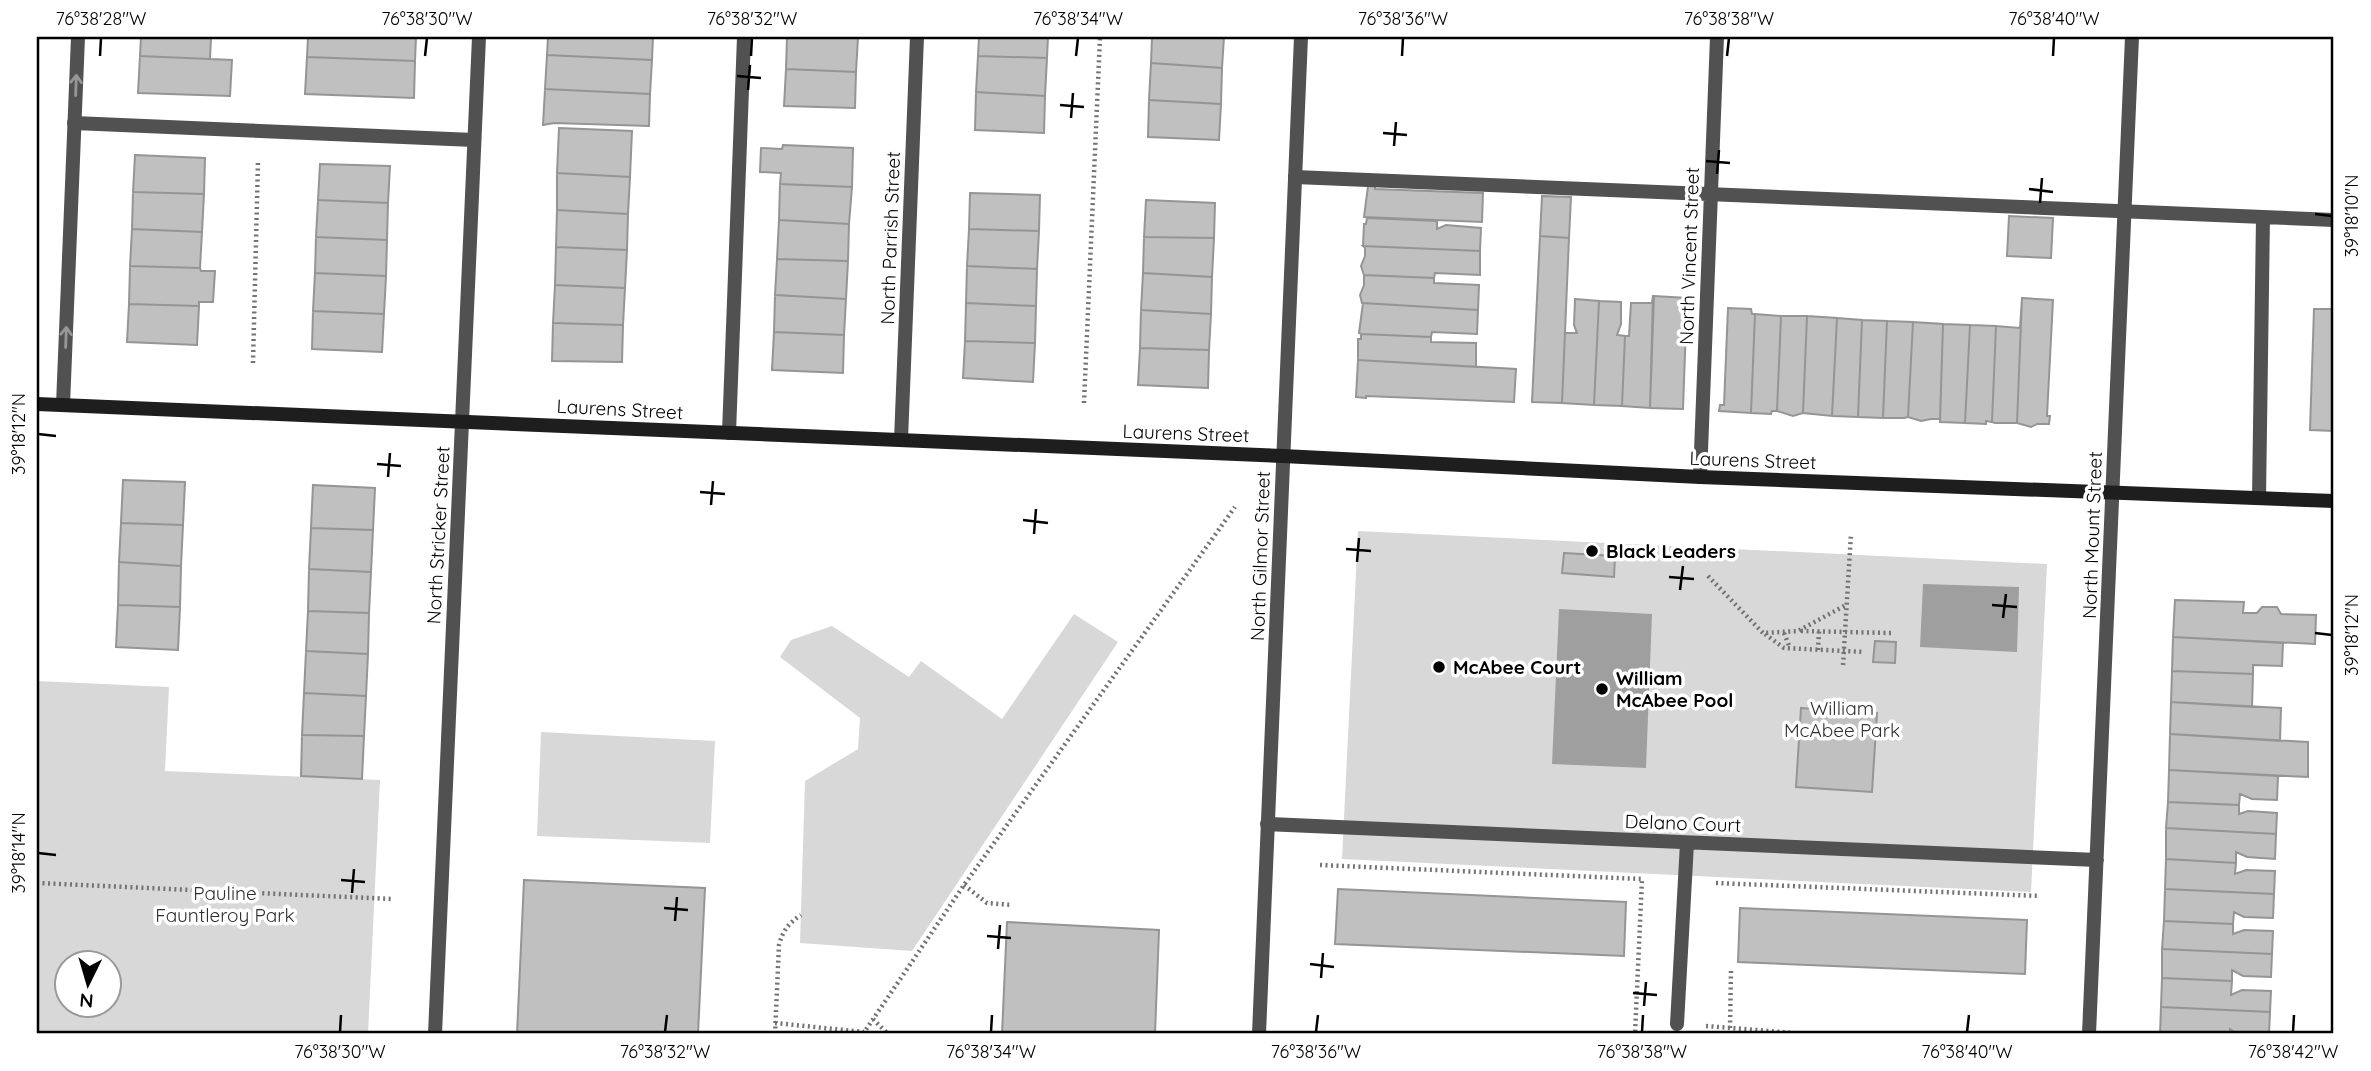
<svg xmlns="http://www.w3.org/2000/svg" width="2371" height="1071" font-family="Quicksand,sans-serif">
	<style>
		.green { fill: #d8d8d8; fill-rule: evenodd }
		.water { fill: #9f9f9f }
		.building { fill: #c0c0c0; stroke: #959595; stroke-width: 2 }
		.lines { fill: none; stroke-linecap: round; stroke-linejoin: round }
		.path { stroke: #737373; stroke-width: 4.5; stroke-dasharray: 2 3.5; stroke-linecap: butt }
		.lane { stroke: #515151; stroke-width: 14 }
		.street { stroke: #515151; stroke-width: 14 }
		.secondary { stroke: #1e1e1e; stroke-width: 14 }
		.oneway { stroke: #979797 }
		.ticks { fill: none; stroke: #000; stroke-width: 2.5 }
		.poi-dot { fill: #000; stroke: #fff; stroke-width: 2.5 }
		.labels { text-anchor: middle; stroke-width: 7; stroke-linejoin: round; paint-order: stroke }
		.street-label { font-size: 19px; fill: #000; stroke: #fff }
		.poi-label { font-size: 19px; font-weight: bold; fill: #000; stroke: #fff; text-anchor: start }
		.park-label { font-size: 19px; fill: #2f2f2f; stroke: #fff }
		.neatline { fill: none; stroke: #000; stroke-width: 2.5 }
		.ticks-label { font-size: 18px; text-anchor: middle; fill: #000 }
	</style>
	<rect width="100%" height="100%" fill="#fff"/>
	<path class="green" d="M 1358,531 L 2047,564 L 2031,892 L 1342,859 Z
		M 1074,614 L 1118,642 L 912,951 L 800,943 L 805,781 L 858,749 L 860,718 L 780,657 L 791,640 L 832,626 L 909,677 L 921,661 L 1002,719 Z
		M 37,681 L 169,687 L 165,771 L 380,780 L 368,1034 L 37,1034 ZM 108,962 L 108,1004 L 66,1004 L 66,962 Z
		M 541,732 L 715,741 L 710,843 L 537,836 Z"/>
	<path class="water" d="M 1923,584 L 2019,587 L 2017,652 L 1920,647 Z
		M 1559,609 L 1652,614 L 1646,768 L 1552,764 Z"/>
	<path class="building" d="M 141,37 L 211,37 L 210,59 L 140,56 Z
		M 308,37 L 416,37 L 415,61 L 307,57 Z
		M 548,37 L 653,37 L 652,60 L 547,55 Z
		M 787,37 L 858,37 L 856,72 L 786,69 Z
		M 979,37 L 1048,37 L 1047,58 L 978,56 Z
		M 1152,37 L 1224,37 L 1222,68 L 1151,63 Z
		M 547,55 L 652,60 L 650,94 L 545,89 Z
		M 140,56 L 232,60 L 230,96 L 138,93 Z
		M 978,56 L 1047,58 L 1045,96 L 976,92 Z
		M 307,57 L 415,61 L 414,98 L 305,94 Z
		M 1151,63 L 1222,68 L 1221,104 L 1149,100 Z
		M 786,69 L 856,72 L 855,108 L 784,106 Z
		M 545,89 L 650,94 L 649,126 L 554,123 L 543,125 Z
		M 976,92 L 1045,96 L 1044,133 L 975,130 Z
		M 1149,100 L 1221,104 L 1219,140 L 1148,137 Z
		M 559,128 L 632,131 L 630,177 L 557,173 Z
		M 783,145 L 853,148 L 852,187 L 780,184 L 781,173 L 760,172 L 761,148 L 782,149 Z
		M 135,155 L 205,158 L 204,194 L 133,192 Z
		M 320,164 L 390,166 L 388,203 L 318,200 Z
		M 557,173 L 630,177 L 628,214 L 557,210 Z
		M 780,184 L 852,187 L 849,224 L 779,220 Z
		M 1368,186 L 1375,186 L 1375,189 L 1483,193 L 1482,222 L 1364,217 Z
		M 133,192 L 204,194 L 202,232 L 132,229 Z
		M 970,193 L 1040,195 L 1039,231 L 969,229 Z
		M 1542,196 L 1571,197 L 1569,238 L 1540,236 Z
		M 318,200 L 388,203 L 387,240 L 316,237 Z
		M 1146,200 L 1215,203 L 1214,238 L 1144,237 Z
		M 557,210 L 628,214 L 627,250 L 556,247 Z
		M 2009,216 L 2053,218 L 2051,258 L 2007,256 Z
		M 1367,218 L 1437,221 L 1437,229 L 1446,225 L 1481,228 L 1480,251 L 1363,246 L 1364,224 L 1366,224 Z
		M 779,220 L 849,224 L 848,261 L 777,259 Z
		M 132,229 L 202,232 L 200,268 L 130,266 Z
		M 969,229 L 1039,231 L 1037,269 L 967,266 Z
		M 1540,236 L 1569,238 L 1562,403 L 1532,402 Z
		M 316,237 L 387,240 L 386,276 L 315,273 Z
		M 1144,237 L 1214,238 L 1212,277 L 1143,273 Z
		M 1363,246 L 1480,251 L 1480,275 L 1435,273 L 1434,278 L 1364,275 L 1361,266 L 1365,256 L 1365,248 Z
		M 556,247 L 627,250 L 625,288 L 555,285 Z
		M 777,259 L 848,261 L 846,299 L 775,295 Z
		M 130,266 L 200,268 L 201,271 L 215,271 L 213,302 L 199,302 L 199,306 L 129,304 Z
		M 967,266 L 1037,269 L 1036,306 L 966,303 Z
		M 315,273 L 386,276 L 384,314 L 313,311 Z
		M 1143,273 L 1212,277 L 1211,314 L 1141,310 Z
		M 1364,275 L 1434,278 L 1434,283 L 1479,285 L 1478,310 L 1362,303 L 1360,295 L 1364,285 Z
		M 555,285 L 625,288 L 623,325 L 553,323 Z
		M 775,295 L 846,299 L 844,335 L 774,332 Z
		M 1653,295 L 1650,408 L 1622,406 L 1625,336 L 1629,336 L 1631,303 L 1652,303 Z
		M 1654,296 L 1687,298 L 1683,409 L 1650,408 Z
		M 2022,298 L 2017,423 L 1995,423 L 1992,422 L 1996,326 L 2020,328 Z
		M 2022,298 L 2053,300 L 2047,416 L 2050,416 L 2049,424 L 2037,424 L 2031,427 L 2017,423 Z
		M 1575,299 L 1599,301 L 1594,405 L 1562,403 L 1565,333 L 1577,333 L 1574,325 Z
		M 1599,301 L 1621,302 L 1621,324 L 1617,335 L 1625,336 L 1622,406 L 1594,405 Z
		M 966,303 L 1036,306 L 1035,343 L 965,341 Z
		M 1363,303 L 1478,310 L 1477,334 L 1432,332 L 1431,337 L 1361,334 L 1359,333 Z
		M 129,304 L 199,306 L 197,345 L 127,342 Z
		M 1728,308 L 1751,309 L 1752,314 L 1755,314 L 1751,413 L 1719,411 L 1720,405 L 1724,405 Z
		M 2314,309 L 2334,309 L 2334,431 L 2310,430 Z
		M 1141,310 L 1211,314 L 1209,350 L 1140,348 Z
		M 313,311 L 384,314 L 382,352 L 312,349 Z
		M 1755,314 L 1781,316 L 1777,411 L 1772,411 L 1771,414 L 1751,413 Z
		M 1781,316 L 1807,316 L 1803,413 L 1793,416 L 1777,411 Z
		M 1807,316 L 1837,318 L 1832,416 L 1803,413 Z
		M 1837,318 L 1862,320 L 1858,417 L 1832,416 Z
		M 1862,320 L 1887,321 L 1883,418 L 1858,417 Z
		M 1887,321 L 1913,322 L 1908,417 L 1904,418 L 1883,418 Z
		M 1913,322 L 1943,324 L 1940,419 L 1931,419 L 1921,421 L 1908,417 Z
		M 553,323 L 623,325 L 622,362 L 552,361 Z
		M 1943,324 L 1970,325 L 1965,423 L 1940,422 Z
		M 1970,325 L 1996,326 L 1992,422 L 1986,421 L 1986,424 L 1965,423 Z
		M 774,332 L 844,335 L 843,373 L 772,370 Z
		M 1361,334 L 1431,337 L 1431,342 L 1476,343 L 1476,367 L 1358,360 L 1358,339 L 1361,339 Z
		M 965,341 L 1035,343 L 1033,382 L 963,378 Z
		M 1140,348 L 1209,350 L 1208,388 L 1138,385 Z
		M 1358,360 L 1516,369 L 1514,402 L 1366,396 L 1366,398 L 1356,397 Z
		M 123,480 L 185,482 L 183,525 L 121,523 Z
		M 313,485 L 375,488 L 373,530 L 311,528 Z
		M 121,523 L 183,525 L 181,566 L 119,562 Z
		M 311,528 L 373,530 L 371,572 L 309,569 Z
		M 1564,553 L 1615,556 L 1614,577 L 1562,573 Z
		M 119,562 L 181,566 L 180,607 L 118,605 Z
		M 309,569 L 371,572 L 369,613 L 308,611 Z
		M 2175,600 L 2244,602 L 2243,613 L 2257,613 L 2262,607 L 2277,607 L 2281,614 L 2316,615 L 2315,644 L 2173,637 Z
		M 118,605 L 180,607 L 178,650 L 116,647 Z
		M 308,611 L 369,613 L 368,654 L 306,651 Z
		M 2173,637 L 2283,643 L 2282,666 L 2253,665 L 2253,674 L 2172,671 Z
		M 1875,641 L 1896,642 L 1895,663 L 1873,662 Z
		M 306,651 L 368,654 L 366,696 L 304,693 Z
		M 2172,671 L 2253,674 L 2252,707 L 2171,702 Z
		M 304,693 L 366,696 L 364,736 L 302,735 Z
		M 2171,702 L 2281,708 L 2280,741 L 2170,734 Z
		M 1801,708 L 1877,713 L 1872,792 L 1796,787 Z
		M 2170,734 L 2308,742 L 2308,777 L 2169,770 Z
		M 302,735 L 364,736 L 362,779 L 301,776 Z
		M 2169,770 L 2278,776 L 2277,800 L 2252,799 L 2240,794 L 2239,805 L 2168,802 Z
		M 2168,802 L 2239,805 L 2239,814 L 2248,811 L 2277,813 L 2276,834 L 2166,828 Z
		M 2166,828 L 2276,834 L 2275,859 L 2247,857 L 2236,852 L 2236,863 L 2166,859 Z
		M 2166,859 L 2236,863 L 2235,874 L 2246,870 L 2275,871 L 2274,894 L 2165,889 Z
		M 524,880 L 705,888 L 698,1034 L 517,1034 Z
		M 1338,889 L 1626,902 L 1624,956 L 1335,944 Z
		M 2165,889 L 2274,894 L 2273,918 L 2244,917 L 2234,912 L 2233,924 L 2164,921 Z
		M 1740,908 L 2027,920 L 2025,974 L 1738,962 Z
		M 2164,921 L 2233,924 L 2233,934 L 2244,930 L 2273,931 L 2272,954 L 2162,949 Z
		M 1007,922 L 1159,930 L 1155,1034 L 1002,1034 Z
		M 2162,949 L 2272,954 L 2271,977 L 2243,976 L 2232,970 L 2232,981 L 2162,978 Z
		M 2162,978 L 2232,981 L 2231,995 L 2242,990 L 2271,991 L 2270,1012 L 2161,1007 Z
		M 2161,1007 L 2270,1012 L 2269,1034 L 2237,1034 L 2230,1029 L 2230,1034 L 2160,1034 Z"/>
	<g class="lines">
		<path class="path" d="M 253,363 L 258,161
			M 1084,403 L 1100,37
			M 1708,576 L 1763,633 L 1798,631 L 1846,605
			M 1801,631 L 1891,633
			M 1784,633 L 1790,648
			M 1765,634 L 1784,648 L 1864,652
			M 1818,650 L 1819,631
			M 1843,665 L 1851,534
			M 1320,865 L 1642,879 L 1635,1034
			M 37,883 L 392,899
			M 1716,883 L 2040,896
			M 964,885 L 987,903 L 1012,905
			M 873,1019 L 888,1034
			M 775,1023 L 864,1032
			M 1706,1026 L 1807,1034
			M 1730,1028 L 1731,970
			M 775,1034 L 779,945 C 783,930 789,923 801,915
			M 863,1034 L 964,885 L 1235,507"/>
		<path class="lane" d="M 74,123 L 474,140
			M 1295,177 L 2334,220
			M 729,433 L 744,37
			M 1700,477 L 1717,37
			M 2259,498 L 2263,217"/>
		<path class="street" d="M 63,405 L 78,37
			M 901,440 L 917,37
			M 1267,824 L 2097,860
			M 1677,1024 L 1687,843
			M 435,1034 L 479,37
			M 1259,1034 L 1301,37
			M 2089,1034 L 2132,37"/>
		<path class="secondary" d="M 37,404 L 1283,456 L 1700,477 L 2334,501"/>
	</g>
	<defs><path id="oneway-shaft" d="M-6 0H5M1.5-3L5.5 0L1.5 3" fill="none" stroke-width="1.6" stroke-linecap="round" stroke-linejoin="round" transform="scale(1.75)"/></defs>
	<g class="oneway">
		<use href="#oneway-shaft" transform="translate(76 85) rotate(-88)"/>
		<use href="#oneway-shaft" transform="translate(66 337) rotate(-88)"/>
	</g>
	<path class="ticks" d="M 100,56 L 101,38M 425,56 L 427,38M 751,56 L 752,38M 1076,56 L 1078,38M 1402,56 L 1403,38M 1727,56 L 1729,38M 2053,56 L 2054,38M 737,76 L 761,78M 748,90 L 750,65M 1060,105 L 1084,107M 1071,118 L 1073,93M 1383,133 L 1407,135M 1394,146 L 1396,122M 1706,161 L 1730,163M 1717,174 L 1719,150M 2029,189 L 2053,192M 2040,203 L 2042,178M 2315,214 L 2332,216M 38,434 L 56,436M 377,464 L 401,466M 388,477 L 390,453M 700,492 L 725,494M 711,505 L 713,481M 1023,520 L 1048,523M 1034,534 L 1036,509M 1346,549 L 1371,551M 1357,562 L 1359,538M 1669,577 L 1694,579M 1680,590 L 1683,566M 1992,605 L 2017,607M 2003,618 L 2006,594M 2315,633 L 2332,635M 38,853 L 56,855M 341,880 L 365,882M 352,893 L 354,869M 664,908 L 688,910M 675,921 L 677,897M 987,936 L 1011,938M 998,949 L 1000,925M 1310,964 L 1334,967M 1321,978 L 1323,953M 1633,993 L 1657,995M 1644,1006 L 1646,982M 340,1032 L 341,1015M 665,1032 L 667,1015M 991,1032 L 992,1015M 1316,1032 L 1318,1015M 1642,1032 L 1643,1015M 1967,1032 L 1969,1015M 2293,1032 L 2294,1015"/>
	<g class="poi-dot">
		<circle cx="1592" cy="551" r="7"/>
		<circle cx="1439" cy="667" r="7"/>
		<circle cx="1602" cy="689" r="7"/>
	</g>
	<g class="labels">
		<g class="street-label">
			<text transform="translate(890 238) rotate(-88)" y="7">North Parrish Street</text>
			<text transform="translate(1689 256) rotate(-88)" y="7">North Vincent Street</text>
			<text transform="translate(620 409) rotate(3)" y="7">Laurens Street</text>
			<text transform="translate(1186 433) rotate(2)" y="7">Laurens Street</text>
			<text transform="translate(1753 460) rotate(2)" y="7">Laurens Street</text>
			<text transform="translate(438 535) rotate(-87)" y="7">North Stricker Street</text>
			<text transform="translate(2092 535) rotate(-88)" y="7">North Mount Street</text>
			<text transform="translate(1260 556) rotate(-88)" y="7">North Gilmor Street</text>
			<text transform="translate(1683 823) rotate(2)" y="7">Delano Court</text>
		</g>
		<g class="poi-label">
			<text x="1606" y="558">Black Leaders</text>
			<text x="1453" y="674">McAbee Court</text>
			<text x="1616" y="685">William<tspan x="1616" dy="22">McAbee Pool</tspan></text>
		</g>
		<g class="park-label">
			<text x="1842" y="715">William<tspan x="1842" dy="22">McAbee Park</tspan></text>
			<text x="225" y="900">Pauline<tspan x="225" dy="22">Fauntleroy Park</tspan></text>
		</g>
	</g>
	<rect width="2371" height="1071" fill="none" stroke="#ffffff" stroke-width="77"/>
	<g transform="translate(88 984) rotate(185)"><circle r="33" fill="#ffffff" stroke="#999999" stroke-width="2"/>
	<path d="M0-5L12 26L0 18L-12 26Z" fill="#000000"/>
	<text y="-10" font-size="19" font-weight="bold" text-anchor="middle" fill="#000000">N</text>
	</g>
	<rect x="38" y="38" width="2294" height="994" class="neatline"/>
	<g class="ticks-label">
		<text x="101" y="25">76°38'28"W</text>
		<text x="427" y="25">76°38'30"W</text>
		<text x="752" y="25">76°38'32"W</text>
		<text x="1078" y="25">76°38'34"W</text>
		<text x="1403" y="25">76°38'36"W</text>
		<text x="1729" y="25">76°38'38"W</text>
		<text x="2054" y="25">76°38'40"W</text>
		<text transform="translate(2352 216) rotate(-90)" y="6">39°18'10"N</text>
		<text transform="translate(19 434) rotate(-90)" y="6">39°18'12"N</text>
		<text transform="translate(2352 635) rotate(-90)" y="6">39°18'12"N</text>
		<text transform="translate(19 853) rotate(-90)" y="6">39°18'14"N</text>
		<text x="340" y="1058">76°38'30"W</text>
		<text x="665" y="1058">76°38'32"W</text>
		<text x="991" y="1058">76°38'34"W</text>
		<text x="1316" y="1058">76°38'36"W</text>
		<text x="1642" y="1058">76°38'38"W</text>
		<text x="1967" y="1058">76°38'40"W</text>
		<text x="2293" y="1058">76°38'42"W</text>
	</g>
</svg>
